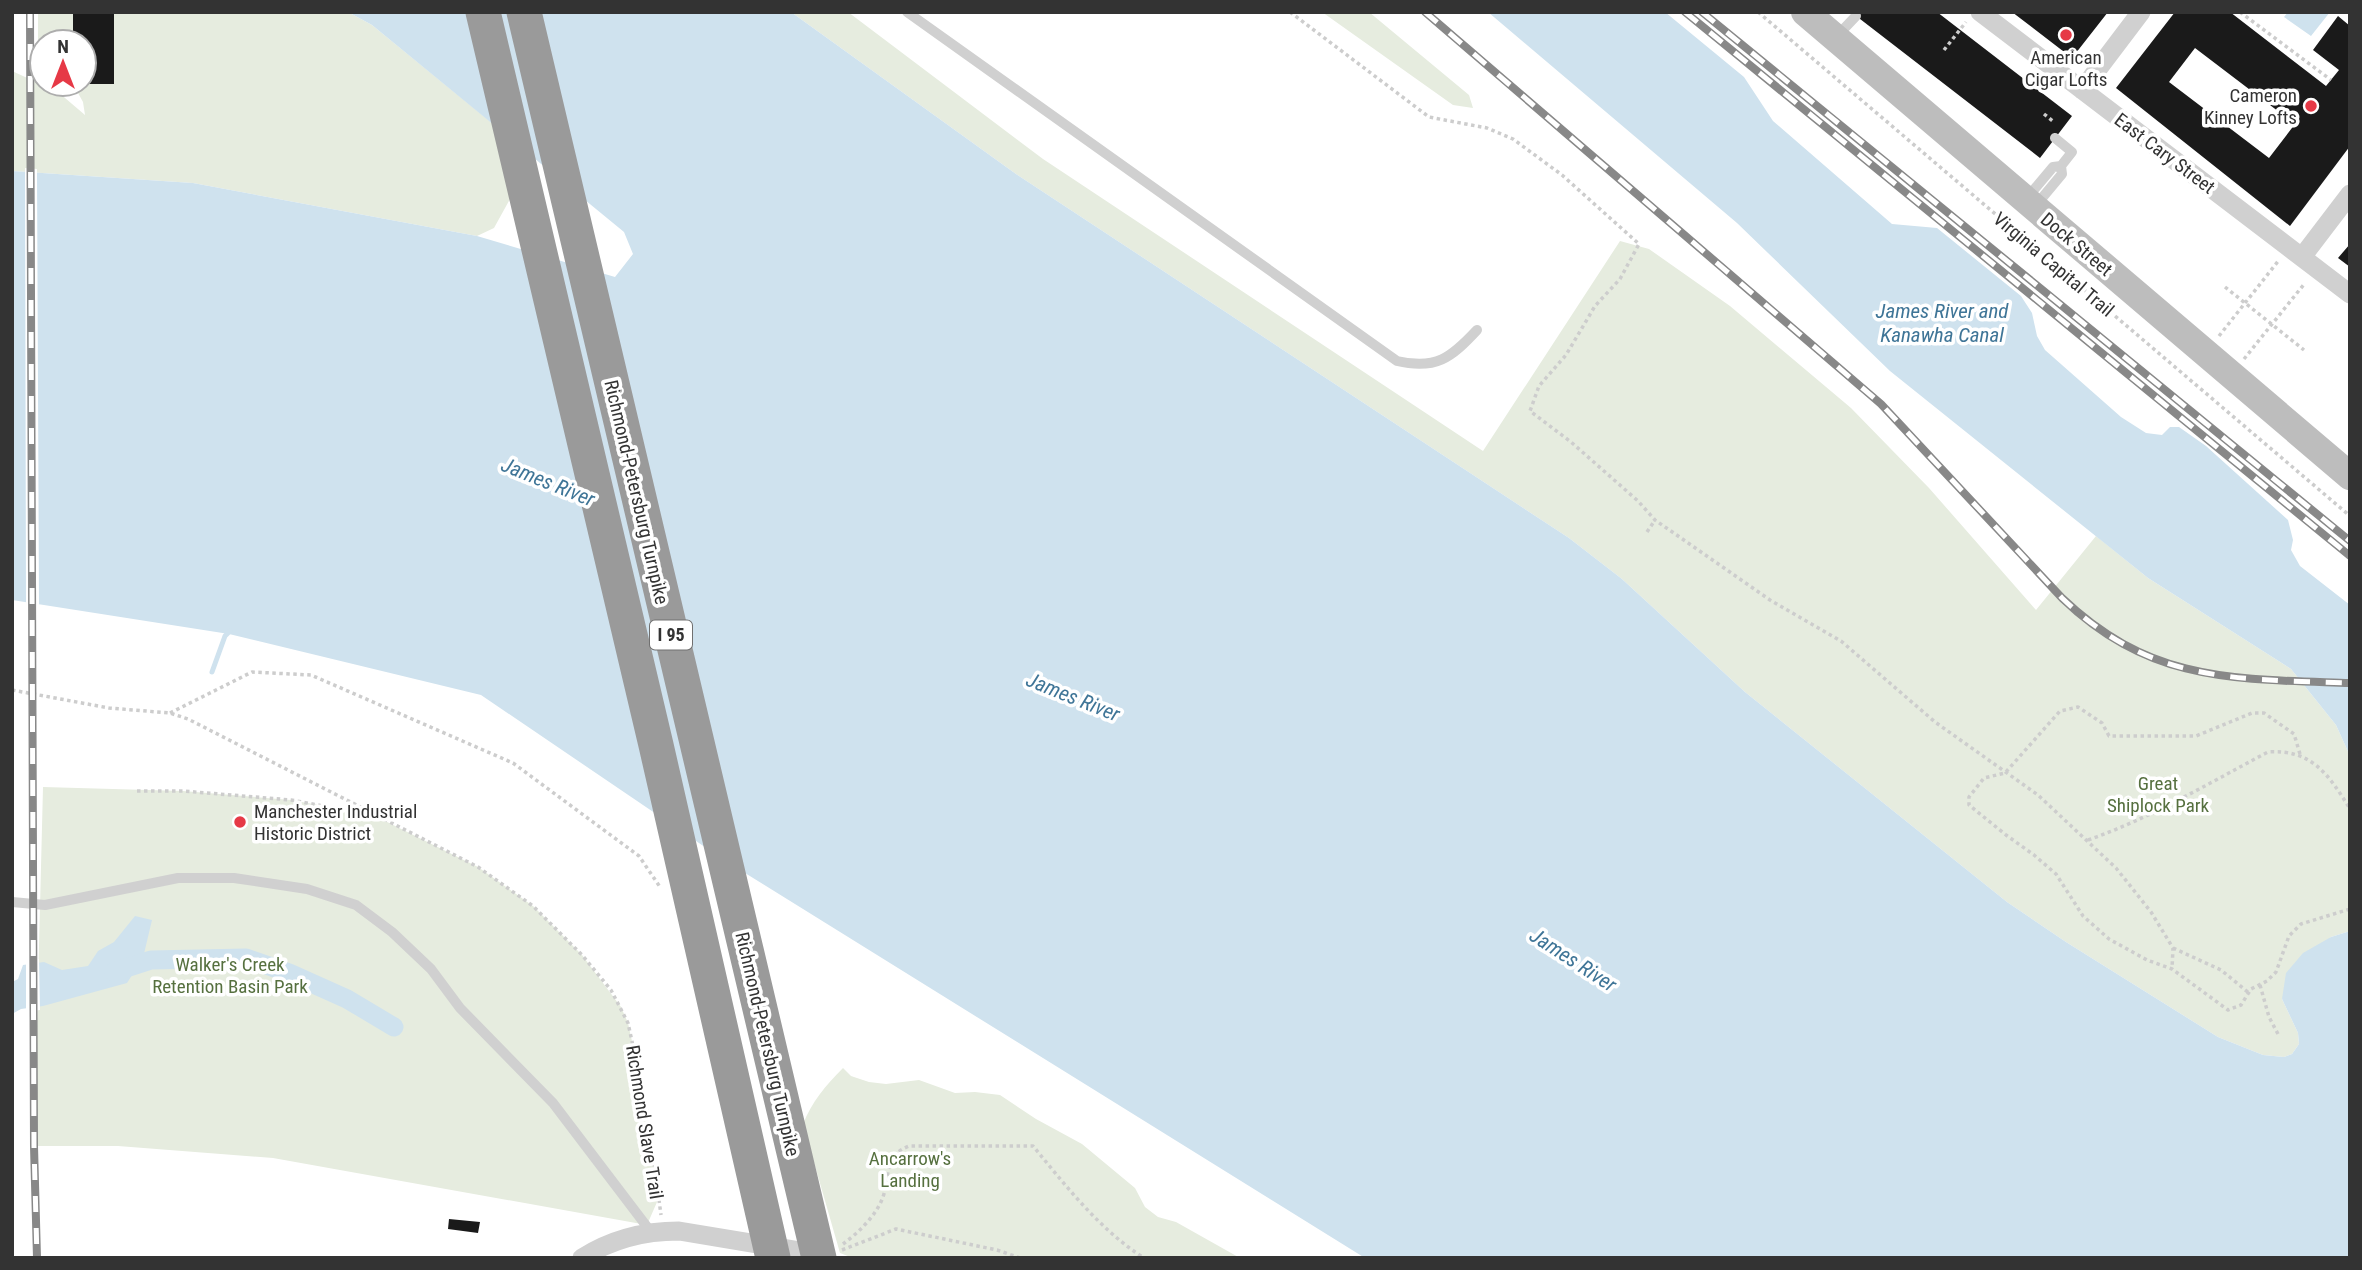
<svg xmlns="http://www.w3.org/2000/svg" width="2362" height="1270" font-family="'Roboto Condensed',sans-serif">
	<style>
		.green { fill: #e6ecdf }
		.water { fill: #cfe2ee }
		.pier { fill: #fff }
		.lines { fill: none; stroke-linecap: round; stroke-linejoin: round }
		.stream { stroke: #cfe2ee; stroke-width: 5 }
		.canal { stroke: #cfe2ee; stroke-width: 19 }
		.building { fill: #1a1a1a; fill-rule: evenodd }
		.path { stroke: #cdcdcd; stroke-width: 3.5; stroke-dasharray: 3.5 3.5; stroke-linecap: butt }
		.lane { stroke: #d0d0d0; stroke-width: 10 }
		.street { stroke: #d0d0d0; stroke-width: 19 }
		.secondary { stroke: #bdbdbd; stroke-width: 28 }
		.rail-casing { stroke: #888; stroke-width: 8 }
		.rail { stroke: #fff; stroke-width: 5; stroke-dasharray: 16; stroke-linecap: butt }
		.highway-bridge { stroke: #9a9a9a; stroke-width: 35 }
		.poi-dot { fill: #e63946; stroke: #fff; stroke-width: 2.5 }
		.labels { text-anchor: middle; stroke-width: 7; stroke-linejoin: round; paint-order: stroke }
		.shield { fill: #fff; stroke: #707070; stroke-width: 2 }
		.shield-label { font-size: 18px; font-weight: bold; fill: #333 }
		.poi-label { font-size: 19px; fill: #333; stroke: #fff }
		.street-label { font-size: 19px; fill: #333; stroke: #fff }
		.park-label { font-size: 19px; fill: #56703f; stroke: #fff }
		.water-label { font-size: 21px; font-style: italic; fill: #3f7597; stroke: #fff }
	</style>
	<rect width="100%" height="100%" fill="#fff"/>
	<path class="green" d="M 38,12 L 73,12 L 73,42 L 42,42 L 42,62 L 38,59 Z
		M 114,12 L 348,12 L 372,25 L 492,123 L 510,199 L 494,228 L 477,236 L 193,183 L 12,171 L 12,71 L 58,92 L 85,115 L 83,102 L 73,84 L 114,84 Z
		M 791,12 L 848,12 L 1043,159 L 1483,451 L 1620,241 L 1649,249 L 1730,306 L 1851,408 L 1929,488 L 2036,610 L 2096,536 L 2148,578 L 2291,669 L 2336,725 L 2350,756 L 2350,931 L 2331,937 L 2282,999 L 2298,1033 L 2299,1044 L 2292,1054 L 2284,1057 L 2263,1055 L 2218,1037 L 2066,942 L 2007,902 L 1745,692 L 1622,579 L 1569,538 L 1016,174 Z
		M 1322,12 L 1369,12 L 1469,95 L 1473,108 L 1453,105 Z
		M 43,787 L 183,791 L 291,800 L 373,815 L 478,867 L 533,906 L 582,955 L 621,1007 L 628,1023 L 647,1110 L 657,1202 L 647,1225 L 273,1158 L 118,1146 L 34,1146 Z
		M 843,1068 L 851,1076 L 869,1082 L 886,1084 L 919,1080 L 955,1093 L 975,1092 L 1000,1095 L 1036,1119 L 1082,1144 L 1135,1188 L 1145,1207 L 1158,1217 L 1176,1222 L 1240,1258 L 853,1258 L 840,1253 L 803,1124 C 812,1102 825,1086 843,1068 Z"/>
	<path class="water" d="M 348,12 L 791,12 L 1016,174 L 1569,538 L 1622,579 L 1745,692 L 2007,902 L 2066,942 L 2218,1037 L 2263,1055 L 2284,1057 L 2292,1054 L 2299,1044 L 2298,1033 L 2282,999 L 2286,973 L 2303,953 L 2331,937 L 2350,931 L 2350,1258 L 1365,1258 L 724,860 L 481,695 L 229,634 L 12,600 L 12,171 L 193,183 L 477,236 L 615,277 L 633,254 L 624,232 L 372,25 Z
		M 1488,12 L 1665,12 L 1744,77 L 1773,121 L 1892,224 L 1937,228 L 2021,296 L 2032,313 L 2037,336 L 2045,350 L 2121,417 L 2146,433 L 2162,435 L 2170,427 L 2179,427 L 2206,446 L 2288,520 L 2293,540 L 2291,550 L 2300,566 L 2350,605 L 2350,756 L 2336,725 L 2291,669 L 2148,578 L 1890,371 L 1737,223 Z
		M 2288,12 L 2292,13 L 2330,12 L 2311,36 L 2284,17 Z
		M 135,916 L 152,920 L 143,958 L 127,983 L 43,1006 L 21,1009 L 12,1014 L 12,982 L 18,979 L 23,965 L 44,962 L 62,970 L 88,966 L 98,951 L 114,942 Z"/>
	<path class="pier" d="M 25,168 L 37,169 L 39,607 L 26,605 Z
		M 39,959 L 40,1010 L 26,1012 L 26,961 Z"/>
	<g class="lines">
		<path class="stream" d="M 212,672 L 225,636 L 230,631"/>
		<path class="canal" d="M 114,972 L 151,960 L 246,958 L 289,973 L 347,999 L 394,1027"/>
	</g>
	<path class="building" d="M 73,12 L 114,12 L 114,84 L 84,84 L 84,42 L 73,42 Z
		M 1851,12 L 1937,12 L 2072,116 L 2040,158 Z
		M 2012,12 L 2108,12 L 2072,58 Z
		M 2175,12 L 2230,12 L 2326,86 L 2339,70 L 2313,50 L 2338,16 L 2350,26 L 2350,146 L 2290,226 L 2116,88 ZM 2195,48 L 2295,124 L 2269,158 L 2169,82 Z
		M 2350,244 L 2350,267 L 2338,258 Z
		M 449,1219 L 480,1222 L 478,1233 L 448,1229 Z"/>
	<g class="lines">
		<path class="path" d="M 1290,12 L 1429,117 L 1487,128 L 1513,139 L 1562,175 L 1639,244 L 1620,279 L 1595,306 L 1566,355 L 1539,386 L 1530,411 L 1571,442 L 1638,501 L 1655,520 L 1770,600 L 1841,641 L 1935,722 L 2038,795 L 2116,868 L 2151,912 L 2173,948 L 2172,969
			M 1758,12 L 2350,516
			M 2240,12 L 2331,80
			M 1944,50 L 1966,22
			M 2044,114 L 2054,122
			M 2225,287 L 2304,350
			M 2219,336 L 2279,260
			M 2244,359 L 2305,283
			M 1647,532 L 1655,520
			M 12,690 L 109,708 L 170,713 L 188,719 L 478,867 L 533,906 L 582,955 L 611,990 L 628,1023 L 647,1110 L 661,1215
			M 170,713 L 252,672 L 311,675 L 513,763 L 639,856 L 660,887
			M 2300,754 L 2294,734 L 2264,713 L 2252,713 L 2196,736 L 2109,736 L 2102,723 L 2078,707 L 2060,711 L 2005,773 L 1984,778 L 1969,797 L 1969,805 L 2006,835 L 2034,855 L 2056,874 L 2083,916 L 2109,939 L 2147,960 L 2172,969 L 2228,1010 L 2241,1005 L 2251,989 L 2267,981 L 2276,972 L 2289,936 L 2301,924 L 2350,909
			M 137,791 L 183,791 L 291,800 L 367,814
			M 2088,840 C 2151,818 2209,783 2268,752 C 2312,749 2329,775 2350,809
			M 2173,948 L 2221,970 L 2249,993
			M 2260,985 L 2269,1017 L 2278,1034
			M 843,1244 C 858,1233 876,1216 883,1197 C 891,1174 882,1157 909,1146 L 1033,1146 C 1066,1186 1100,1230 1144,1258
			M 842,1250 L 896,1229 L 997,1250 L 1020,1258"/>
		<path class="lane" d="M 907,12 L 1397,361 C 1436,370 1451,358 1477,330
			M 1838,35 L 1856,16
			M 2055,138 L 2072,152 L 2061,166
			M 2027,198 L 2053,167 L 2061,166 L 2062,174 L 2037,204
			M 12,902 L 45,905 L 178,878 L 234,878 L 307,889 L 356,905 L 392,932 L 431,969 L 460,1008 L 553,1103 L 651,1232"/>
		<path class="street" d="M 1980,12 L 2350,294
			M 2082,90 L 2141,12
			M 2302,257 L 2350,194
			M 582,1258 C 612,1239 643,1231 679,1231 L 824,1255"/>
		<path class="secondary" d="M 1805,12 L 2350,476"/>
		<g class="rail-casing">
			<path id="rail" d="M 30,12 L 34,1146 L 37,1258
				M 1425,12 L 1881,404 L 2062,598 C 2151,683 2234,679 2350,683
				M 1685,12 L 2350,556
				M 1702,12 L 2350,541"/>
		</g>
		<use href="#rail" class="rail"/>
		<path class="highway-bridge" d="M 483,12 L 656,745 L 773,1258
			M 524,12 L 819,1258"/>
	</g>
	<g class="poi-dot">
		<circle cx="2066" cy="35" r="7"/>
		<circle cx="2311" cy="106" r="7"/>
		<circle cx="240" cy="822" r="7"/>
	</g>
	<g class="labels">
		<rect class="shield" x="650" y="620.5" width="42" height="29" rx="5"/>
		<g class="shield-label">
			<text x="671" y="641">I 95</text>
		</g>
		<g class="poi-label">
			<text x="2066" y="64">American<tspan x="2066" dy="22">Cigar Lofts</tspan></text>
			<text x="2297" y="102" text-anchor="end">Cameron<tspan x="2297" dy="22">Kinney Lofts</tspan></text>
			<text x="254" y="818" text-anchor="start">Manchester Industrial<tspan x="254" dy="22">Historic District</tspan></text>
		</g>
		<g class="street-label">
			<text transform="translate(2165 153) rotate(37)" y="7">East Cary Street</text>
			<text transform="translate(2077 244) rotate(40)" y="7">Dock Street</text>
			<text transform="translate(2054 264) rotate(40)" y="7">Virginia Capital Trail</text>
			<text transform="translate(637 492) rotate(77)" y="7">Richmond-Petersburg Turnpike</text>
			<text transform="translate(768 1044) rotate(77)" y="7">Richmond-Petersburg Turnpike</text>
			<text transform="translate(645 1122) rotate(81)" y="7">Richmond Slave Trail</text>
		</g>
		<g class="park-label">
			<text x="2158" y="790">Great<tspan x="2158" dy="22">Shiplock Park</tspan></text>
			<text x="230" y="971">Walker's Creek<tspan x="230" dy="22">Retention Basin Park</tspan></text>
			<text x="910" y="1165">Ancarrow's<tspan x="910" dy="22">Landing</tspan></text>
		</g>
		<g class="water-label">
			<text x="1942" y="318">James River and<tspan x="1942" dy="24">Kanawha Canal</tspan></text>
			<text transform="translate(548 482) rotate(22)" y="7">James River</text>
			<text transform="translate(1073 697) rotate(22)" y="7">James River</text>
			<text transform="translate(1573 960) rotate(33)" y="7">James River</text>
		</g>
	</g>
	<rect width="2362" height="1270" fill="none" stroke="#333333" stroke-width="28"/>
	<g transform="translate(63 63)"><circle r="33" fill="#ffffff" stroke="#adadad" stroke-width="2"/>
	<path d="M0-5L12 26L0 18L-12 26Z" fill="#e63946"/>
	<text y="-10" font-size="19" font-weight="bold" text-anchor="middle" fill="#333333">N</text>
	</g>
</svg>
